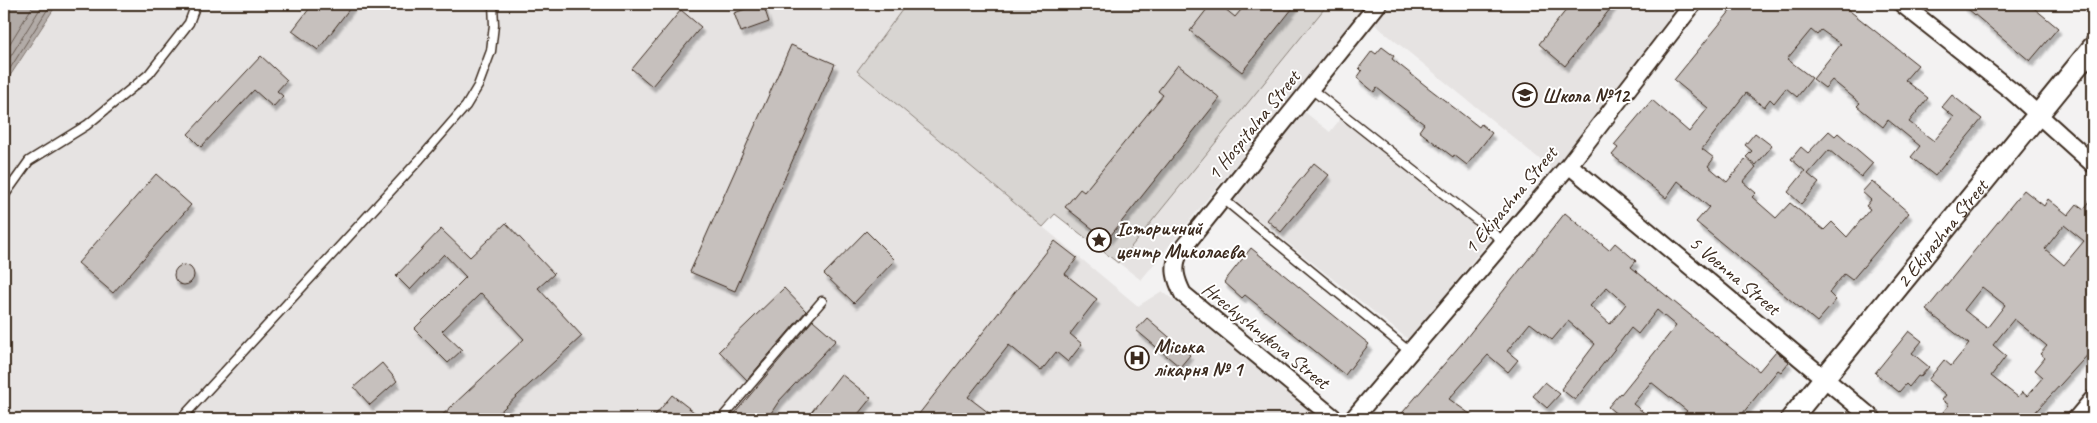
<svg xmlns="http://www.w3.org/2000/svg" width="2097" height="423" font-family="Caveat,sans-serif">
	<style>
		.built { fill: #e6e3e2 }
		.green { fill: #d8d5d2; stroke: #8a8078 }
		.water { fill: #b2aba7; stroke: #827770 }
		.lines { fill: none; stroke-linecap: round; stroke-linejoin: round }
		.shore { stroke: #6b5e55; stroke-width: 1 }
		.building { fill: #c6c0bd; stroke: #3b2a1e; fill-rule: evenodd; filter: url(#shadow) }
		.service-casing { stroke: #3b2a1e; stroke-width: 11 }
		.minor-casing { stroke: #3b2a1e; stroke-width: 20 }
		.tertiary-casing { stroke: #3b2a1e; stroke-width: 24 }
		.service { stroke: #fff; stroke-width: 8 }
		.minor { stroke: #fff; stroke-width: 16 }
		.tertiary { stroke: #fff; stroke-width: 20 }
		.labels { text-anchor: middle; stroke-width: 4; stroke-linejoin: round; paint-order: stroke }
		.poi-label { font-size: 20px; font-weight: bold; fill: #3b2a1e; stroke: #fff; text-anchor: start }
		.street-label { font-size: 20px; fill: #3b2a1e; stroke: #fff }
	</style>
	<defs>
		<filter id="shadow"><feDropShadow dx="3" dy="5.5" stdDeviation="1" flood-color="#0004"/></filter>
	</defs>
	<rect width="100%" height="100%" fill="#f3f2f2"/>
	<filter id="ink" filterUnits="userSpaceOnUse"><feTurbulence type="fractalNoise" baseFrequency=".02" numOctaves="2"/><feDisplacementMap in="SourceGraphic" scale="10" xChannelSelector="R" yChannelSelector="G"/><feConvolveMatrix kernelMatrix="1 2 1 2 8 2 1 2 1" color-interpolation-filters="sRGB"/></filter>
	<g filter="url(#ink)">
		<path class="built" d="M 57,4 L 1367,4 L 1141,280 L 1055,214 L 1043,227 L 1138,306 L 1162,291 L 1322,419 L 4,419 L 4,85 Z
			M 1388,4 L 1682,4 L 1587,131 L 1553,170 L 1373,23 Z
			M 1300,113 L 1306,113 L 1330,132 L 1341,118 L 1492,236 L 1410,341 L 1233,199 Z"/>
		<path class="green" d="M 896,4 L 1328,4 L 1118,263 L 1055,214 L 1043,227 L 857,71 L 902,10 Z"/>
		<path class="water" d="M 4,4 L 57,4 L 4,85 Z"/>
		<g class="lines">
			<path class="shore" d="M 4,53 L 34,4
				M 4,67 L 43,4
				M 4,78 L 51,4"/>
		</g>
		<path class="building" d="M 313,4 L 353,4 L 318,50 L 292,31 Z
			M 760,4 L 763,4 L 769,22 L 741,32 L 734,13 Z
			M 1211,4 L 1219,4 L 1235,17 L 1246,4 L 1296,4 L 1242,72 L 1190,31 Z
			M 1571,4 L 1614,4 L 1565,66 L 1539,44 Z
			M 1736,4 L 1841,4 L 1918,65 L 1905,80 L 1928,98 L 1909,122 L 1934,141 L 1954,117 L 1942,107 L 1952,95 L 1982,119 L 1935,176 L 1911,157 L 1920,146 L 1888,120 L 1883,127 L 1857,106 L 1860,103 L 1832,80 L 1825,88 L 1813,79 L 1841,44 L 1821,30 L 1817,35 L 1811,30 L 1787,59 L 1812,78 L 1797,97 L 1786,88 L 1774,103 L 1770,99 L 1764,107 L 1746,93 L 1702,149 L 1714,158 L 1708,166 L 1727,182 L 1746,159 L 1756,167 L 1743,182 L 1756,193 L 1752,197 L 1776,218 L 1790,203 L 1824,230 L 1832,222 L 1847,237 L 1870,209 L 1866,206 L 1871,200 L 1862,192 L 1872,181 L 1909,213 L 1852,280 L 1844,274 L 1829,293 L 1836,300 L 1817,322 L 1696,222 L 1709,207 L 1678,181 L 1666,198 L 1612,155 L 1618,148 L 1614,145 L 1652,100 L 1689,132 L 1708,108 L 1674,80 Z
			M 1962,4 L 2029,4 L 2058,28 L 2030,61 Z
			M 681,10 L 701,27 L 652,86 L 632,69 Z
			M 791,45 L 835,64 L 735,291 L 690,272 Z
			M 1382,47 L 1394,56 L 1392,59 L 1426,86 L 1479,127 L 1481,124 L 1492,133 L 1467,165 L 1454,155 L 1453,157 L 1419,131 L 1424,124 L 1404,109 L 1377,88 L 1374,92 L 1357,78 L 1362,71 L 1359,68 L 1372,51 L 1376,54 Z
			M 261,56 L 287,80 L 277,91 L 283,96 L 273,107 L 254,90 L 201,147 L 188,134 Z
			M 1178,65 L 1220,98 L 1107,240 L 1065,207 L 1080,189 L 1084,192 L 1163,95 L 1158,91 Z
			M 1829,131 L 1835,136 L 1838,133 L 1873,163 L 1861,177 L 1829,150 L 1808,174 L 1819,183 L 1801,204 L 1788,192 L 1805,171 L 1791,159 L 1801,147 L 1808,153 Z
			M 1755,133 L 1772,146 L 1756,165 L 1746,157 L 1752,151 L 1745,145 Z
			M 1314,163 L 1329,175 L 1281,232 L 1267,220 Z
			M 156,174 L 191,205 L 113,293 L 78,263 Z
			M 2024,190 L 2044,206 L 2048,199 L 2068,215 L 2077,204 L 2084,209 L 2093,197 L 2093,349 L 2029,419 L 1937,419 L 1949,405 L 1942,400 L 1946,395 L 1928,380 L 1944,360 L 1951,366 L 1969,344 L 1926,310 ZM 2064,225 L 2084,241 L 2064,265 L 2045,249 ZM 1982,287 L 2005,305 L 1987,328 L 1964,310 ZM 2014,319 L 2047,346 L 2040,354 L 2045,358 L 2035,370 L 2043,377 L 2027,396 L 2022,392 L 2018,397 L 1991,376 L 2006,356 L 1993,345 Z
			M 1565,213 L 1609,250 L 1615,243 L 1636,261 L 1631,267 L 1759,371 L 1776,351 L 1789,362 L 1781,372 L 1778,370 L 1738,419 L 1680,419 L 1687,411 L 1651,382 L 1633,404 L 1652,419 L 1623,419 L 1608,407 L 1620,393 L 1621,394 L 1676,326 L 1657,310 L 1638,334 L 1631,328 L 1575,400 L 1561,389 L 1595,344 L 1568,321 L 1552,340 L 1530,323 L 1507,351 L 1518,360 L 1508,372 L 1488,355 L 1449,399 L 1477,419 L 1397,419 L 1463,342 ZM 1607,287 L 1626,304 L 1610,324 L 1590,306 Z
			M 506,223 L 554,274 L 538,288 L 582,336 L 492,419 L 438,419 L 524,339 L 481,293 L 442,331 L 462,350 L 448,363 L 414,329 L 466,277 L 444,254 L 410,290 L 396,276 L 441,229 L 470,257 Z
			M 866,231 L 895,260 L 854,303 L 824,274 Z
			M 1055,241 L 1077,258 L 1065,274 L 1097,299 L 1070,334 L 1082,344 L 1068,362 L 1056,352 L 1041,371 L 1009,345 L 968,397 L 997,419 L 915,419 Z
			M 1251,248 L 1369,344 L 1345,375 L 1245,295 L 1242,298 L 1224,282 Z
			M174 275a10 10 0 1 1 20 0a10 10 0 1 1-20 0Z
			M 784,288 L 806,311 L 747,380 L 719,351 Z
			M 1147,318 L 1190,355 L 1180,367 L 1136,330 Z
			M 813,320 L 836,340 L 779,401 L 767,419 L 730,419 Z
			M 1909,331 L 1922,341 L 1912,353 L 1929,367 L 1920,377 L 1918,376 L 1909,387 L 1906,384 L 1899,392 L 1875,373 Z
			M 382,363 L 397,381 L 370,405 L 354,387 Z
			M 841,374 L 871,398 L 854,419 L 806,419 Z
			M 1545,382 L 1560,394 L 1547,408 L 1533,396 Z
			M 672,395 L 703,419 L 652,419 Z"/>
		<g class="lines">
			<g class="service-casing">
				<path id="service" d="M 1310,88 L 1503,241
					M 4,196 L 29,161 L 87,125 L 149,74 L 189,23 L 196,4
					M 1222,198 L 1410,352
					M 181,419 L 420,159 L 466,106 L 478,86 L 491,51 L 494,25 L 493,4
					M 721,419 L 822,301"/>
			</g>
			<g class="minor-casing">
				<path id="minor" d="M 1902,4 L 2013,92 L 2093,164
					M 1569,165 L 1873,419
					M 1335,419 L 1183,294 C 1176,280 1172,268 1179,253 L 1378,4
					M 1353,419 L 1569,165 L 1693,4
					M 2076,419 L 2093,399"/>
			</g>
			<g class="tertiary-casing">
				<g id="tertiary">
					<path id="s1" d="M 1791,419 L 2093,47"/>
				</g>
			</g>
			<use href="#service" class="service"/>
			<use href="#minor" class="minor"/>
			<use href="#tertiary" class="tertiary"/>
		</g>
	</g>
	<defs>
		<g id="school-ring" transform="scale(1.25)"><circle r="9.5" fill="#fff" stroke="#3b2a1e" stroke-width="1.5"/><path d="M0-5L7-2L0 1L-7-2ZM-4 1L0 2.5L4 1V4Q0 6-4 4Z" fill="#3b2a1e"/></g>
		<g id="sight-ring" transform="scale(1.25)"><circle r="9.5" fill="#fff" stroke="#3b2a1e" stroke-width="1.5"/><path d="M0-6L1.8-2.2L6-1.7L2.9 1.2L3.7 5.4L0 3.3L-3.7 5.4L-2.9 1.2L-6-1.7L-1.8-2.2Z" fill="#3b2a1e"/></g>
		<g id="hospital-ring" transform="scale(1.25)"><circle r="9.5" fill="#fff" stroke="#3b2a1e" stroke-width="1.5"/><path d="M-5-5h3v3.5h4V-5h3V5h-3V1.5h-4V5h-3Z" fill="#3b2a1e"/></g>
	</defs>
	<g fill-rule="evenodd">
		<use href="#school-ring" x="1525" y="95"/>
		<use href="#sight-ring" x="1099" y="240"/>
		<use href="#hospital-ring" x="1137" y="358"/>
	</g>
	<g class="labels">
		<g class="poi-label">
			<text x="1542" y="102">Школа №12</text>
			<text x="1116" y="235">Історичний<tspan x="1116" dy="23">центр Миколаєва</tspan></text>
			<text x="1154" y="353">Міська<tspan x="1154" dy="23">лікарня № 1</tspan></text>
		</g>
		<g class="street-label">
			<text transform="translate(1253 125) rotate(-51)" y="7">1 Hospitalna Street</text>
			<text transform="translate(1510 200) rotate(-50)" y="7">1 Ekipashna Street</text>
			<text dy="7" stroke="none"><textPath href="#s1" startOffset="239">2 Ekipazhna Street</textPath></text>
			<text transform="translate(1735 275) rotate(40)" y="7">5 Voenna Street</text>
			<text transform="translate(1266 335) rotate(39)" y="7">Hrechyshnykova Street</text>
		</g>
	</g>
	<rect width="2097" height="423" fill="none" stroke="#fff" stroke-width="20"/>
	<rect x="10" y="10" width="2077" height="403" fill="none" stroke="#3b2a1e" stroke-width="2" filter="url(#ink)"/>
</svg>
